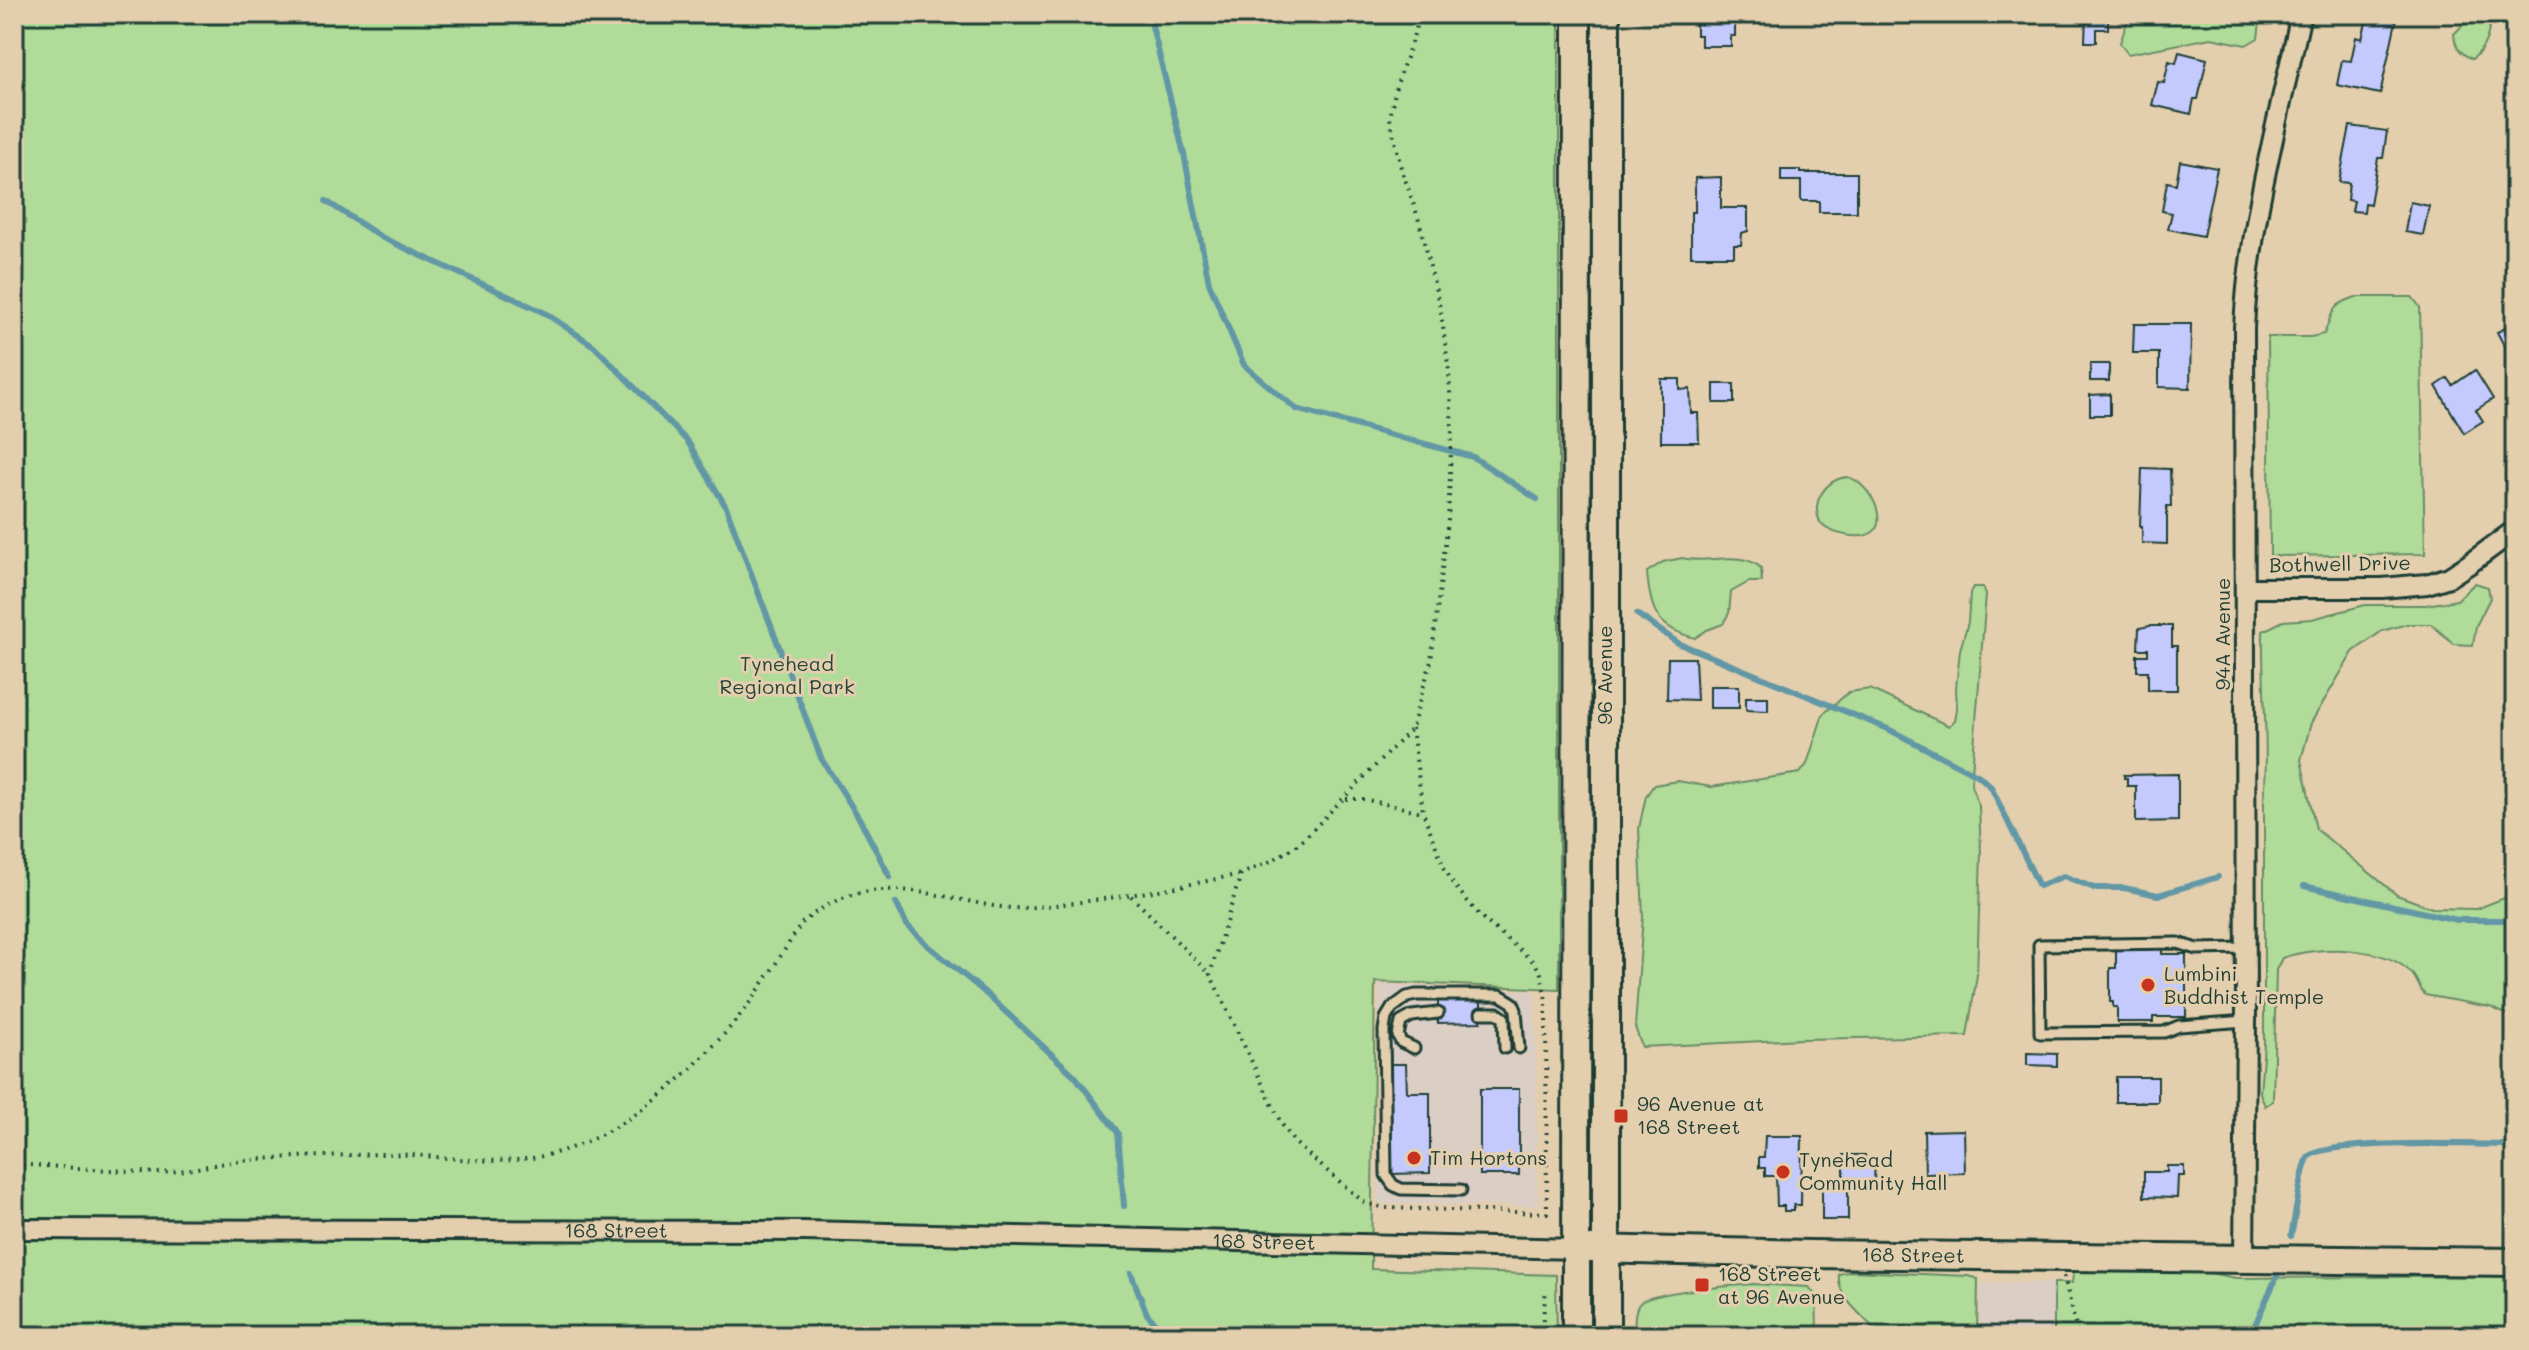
<svg xmlns="http://www.w3.org/2000/svg" width="2529" height="1350" font-family="Mali,sans-serif">
	<style>
		.built { fill: #dacec5 }
		.green { fill: #b0db99; stroke: #688c66; stroke-width: 2 }
		.lines { fill: none; stroke-linecap: round; stroke-linejoin: round }
		.stream { stroke: #6297a5; stroke-width: 6 }
		.building { fill: #c4cafd; stroke: #1f3d34; stroke-width: 2 }
		.service-casing { stroke: #1f3d34; stroke-width: 15 }
		.minor-casing { stroke: #1f3d34; stroke-width: 24 }
		.secondary-casing { stroke: #1f3d34; stroke-width: 32 }
		.path { stroke: #1f3d34; stroke-width: 4; stroke-dasharray: 2 6; stroke-linecap: butt }
		.service { stroke: #e3cfad; stroke-width: 9 }
		.minor { stroke: #e3cfad; stroke-width: 18 }
		.secondary { stroke: #e3cfad; stroke-width: 26 }
		.poi-dot { fill: #c8321e; stroke: #e3cfad; stroke-width: 3 }
		.labels { text-anchor: middle; stroke-width: 6; stroke-linejoin: round; paint-order: stroke }
		.street-label { font-size: 20px; fill: #1f3d34; stroke: #e3cfad }
		.park-label { font-size: 20px; fill: #264539; stroke: #e3cfad }
		.poi-label { font-size: 20px; fill: #1f3d34; stroke: #e3cfad; text-anchor: start }
	</style>
	<rect width="100%" height="100%" fill="#e3cfad"/>
	<filter id="ink" filterUnits="userSpaceOnUse"><feTurbulence type="fractalNoise" baseFrequency=".0125" numOctaves="2"/><feDisplacementMap in="SourceGraphic" scale="16" xChannelSelector="R" yChannelSelector="G"/><feConvolveMatrix kernelMatrix="1 2 1 2 8 2 1 2 1" color-interpolation-filters="sRGB"/></filter>
	<g filter="url(#ink)">
		<path class="built" d="M 1379,984 L 1535,991 L 1538,1206 L 1384,1204 L 1377,1201 Z
			M 1980,1283 L 2054,1283 L 2054,1336 L 1980,1336 Z"/>
		<path class="green" d="M 14,14 L 1559,14 L 1559,989 L 1375,982 L 1371,1269 L 1556,1275 L 1557,1336 L 14,1336 Z
			M 2130,14 L 2261,14 L 2258,38 L 2246,45 L 2211,38 L 2128,54 L 2120,43 Z
			M 2474,14 L 2492,14 C 2489,31 2487,48 2472,59 C 2460,53 2455,47 2454,34 Z
			M 2356,297 L 2412,297 L 2420,307 L 2425,554 L 2270,556 L 2268,337 L 2311,337 L 2324,334 C 2334,311 2329,306 2356,297 Z
			M 1847,477 C 1865,480 1887,513 1875,530 C 1866,542 1827,535 1820,522 C 1810,501 1827,479 1847,477 Z
			M 1682,558 C 1707,565 1741,549 1761,568 L 1762,582 L 1749,582 L 1731,592 L 1729,613 L 1723,624 L 1707,630 L 1695,638 C 1656,628 1650,610 1647,572 L 1663,562 Z
			M 2475,583 L 2488,587 L 2490,598 L 2476,626 L 2473,645 L 2454,644 L 2431,624 L 2407,624 L 2382,631 L 2353,652 L 2311,723 L 2301,760 L 2316,829 L 2397,895 L 2432,908 L 2476,909 L 2515,894 L 2515,1018 L 2490,1007 L 2425,995 C 2419,989 2418,981 2413,975 C 2387,944 2315,946 2282,958 L 2276,970 L 2273,1101 L 2265,1106 L 2260,1093 L 2264,1044 L 2264,802 C 2269,745 2262,688 2263,631 L 2283,621 L 2312,619 L 2365,605 L 2426,605 L 2457,600 Z
			M 1973,587 L 1983,587 L 1986,595 L 1971,785 L 1979,806 L 1981,852 L 1977,975 L 1967,1036 L 1802,1039 L 1642,1047 L 1635,1027 L 1643,916 L 1639,828 L 1646,796 L 1654,785 L 1678,781 L 1711,787 L 1800,773 L 1807,764 L 1823,714 L 1849,692 L 1870,689 L 1949,726 L 1955,720 L 1957,709 L 1956,688 L 1960,650 L 1968,622 L 1970,593 Z
			M 2074,1268 L 2210,1273 L 2236,1278 L 2515,1276 L 2515,1336 L 2054,1336 L 2054,1283 L 2072,1283 Z
			M 1852,1271 L 1968,1276 L 1978,1279 L 1977,1336 L 1880,1336 C 1867,1317 1836,1300 1839,1274 Z
			M 1752,1284 L 1809,1287 L 1816,1296 L 1817,1327 L 1803,1336 L 1776,1327 L 1746,1329 L 1738,1336 L 1635,1336 C 1635,1326 1633,1313 1639,1304 C 1648,1291 1733,1286 1752,1284 Z"/>
		<g class="lines">
			<path class="stream" d="M 1149,14 L 1184,154 L 1209,283 L 1244,365 L 1296,409 L 1473,457 L 1537,499
				M 326,201 L 381,237 L 545,313 L 594,346 L 688,442 L 726,507 L 821,758 L 859,818 L 890,877
				M 1637,614 L 1678,643 L 1888,729 L 1979,776 L 1991,787 L 2039,886 L 2064,876 L 2094,888 L 2124,888 L 2158,895 L 2218,877
				M 2304,886 L 2457,920 L 2515,920
				M 896,903 L 907,925 L 925,943 L 982,990 L 1075,1076 L 1118,1133 L 1124,1206
				M 2291,1236 C 2295,1219 2301,1170 2308,1158 C 2320,1138 2486,1145 2515,1145
				M 1131,1273 L 1147,1314 L 1167,1336
				M 2250,1336 L 2277,1276"/>
		</g>
		<path class="building" d="M 2086,14 L 2108,14 L 2108,29 L 2096,29 L 2096,42 L 2085,42 Z
			M 2368,14 L 2397,17 L 2380,94 L 2337,85 L 2342,60 L 2351,61 L 2356,37 L 2362,39 Z
			M 1702,20 L 1735,22 L 1735,36 L 1731,36 L 1731,46 L 1701,46 L 1701,35 L 1696,35 L 1696,24 L 1702,24 Z
			M 2179,52 L 2207,59 L 2198,99 L 2194,99 L 2191,114 L 2152,105 L 2158,82 L 2164,83 L 2169,61 L 2176,63 Z
			M 2350,126 L 2387,131 L 2383,158 L 2378,158 L 2370,204 L 2365,203 L 2364,212 L 2352,211 L 2354,201 L 2347,200 L 2349,183 L 2339,182 Z
			M 2180,161 L 2217,168 L 2203,236 L 2168,229 L 2172,213 L 2162,211 L 2167,182 L 2176,184 Z
			M 1781,170 L 1800,170 L 1800,173 L 1857,173 L 1857,212 L 1819,212 L 1819,201 L 1801,201 L 1801,181 L 1781,181 Z
			M 1721,177 L 1721,208 L 1748,208 L 1748,231 L 1742,233 L 1741,245 L 1734,245 L 1734,256 L 1691,256 L 1691,212 L 1695,212 L 1695,178 Z
			M 2410,202 L 2429,206 L 2423,235 L 2405,232 Z
			M 2134,324 L 2191,324 L 2190,388 L 2159,387 L 2159,353 L 2133,353 Z
			M 2514,324 L 2515,357 L 2511,359 L 2497,332 Z
			M 2090,364 L 2109,364 L 2109,381 L 2090,381 Z
			M 2475,370 L 2493,399 L 2476,410 L 2483,421 L 2464,433 L 2436,386 L 2448,378 L 2453,385 Z
			M 1661,379 L 1680,379 L 1680,390 L 1690,389 L 1691,413 L 1698,413 L 1699,442 L 1661,442 Z
			M 1714,384 L 1734,384 L 1734,403 L 1714,403 Z
			M 2110,394 L 2110,415 L 2090,415 L 2090,395 Z
			M 2142,468 L 2170,469 L 2171,506 L 2167,506 L 2167,544 L 2142,543 L 2142,527 L 2140,527 Z
			M 2150,626 L 2172,626 L 2172,646 L 2177,646 L 2177,690 L 2148,690 L 2148,671 L 2137,671 L 2137,655 L 2148,655 L 2148,649 L 2138,649 L 2139,628 Z
			M 1668,658 L 1695,658 L 1697,700 L 1667,699 Z
			M 1710,686 L 1739,686 L 1739,708 L 1710,708 Z
			M 1746,697 L 1768,697 L 1768,711 L 1746,710 Z
			M 2178,774 L 2178,821 L 2136,822 L 2136,786 L 2127,786 L 2127,778 L 2124,778 L 2124,775 Z
			M 2116,948 L 2162,948 L 2162,954 L 2186,954 L 2186,1017 L 2153,1017 L 2153,1022 L 2117,1022 L 2117,1007 L 2113,1007 L 2113,1002 L 2110,1002 L 2110,968 L 2116,968 Z
			M 1438,999 L 1481,999 L 1481,1022 L 1438,1023 Z
			M 2027,1053 L 2057,1054 L 2057,1066 L 2027,1065 Z
			M 1390,1064 L 1406,1064 L 1407,1092 L 1430,1092 L 1430,1173 L 1391,1174 Z
			M 2116,1077 L 2158,1077 L 2158,1102 L 2116,1102 Z
			M 1480,1089 L 1519,1089 L 1519,1175 L 1480,1175 Z
			M 1964,1130 L 1965,1173 L 1925,1174 L 1924,1131 Z
			M 1765,1136 L 1802,1136 L 1801,1205 L 1794,1205 L 1794,1211 L 1784,1211 L 1784,1206 L 1777,1206 L 1776,1176 L 1765,1176 L 1765,1168 L 1759,1168 L 1759,1157 L 1764,1157 Z
			M 1844,1155 L 1865,1155 L 1865,1159 L 1875,1160 L 1874,1182 L 1844,1183 Z
			M 2167,1166 L 2184,1166 L 2184,1176 L 2178,1176 L 2177,1198 L 2144,1197 L 2144,1172 L 2167,1172 Z
			M 1822,1185 L 1848,1185 L 1848,1220 L 1822,1220 Z"/>
		<g class="lines">
			<g class="service-casing">
				<path id="service" d="M 2245,948 L 2197,949 L 2178,943 L 2039,945 L 2040,1033 L 2164,1032 L 2179,1026 L 2246,1021
					M 1481,1013 L 1497,1013 L 1504,1018 L 1505,1048
					M 1414,1048 L 1401,1042 L 1398,1036 L 1401,1022 L 1412,1016 L 1438,1013
					M 1461,1190 L 1401,1189 L 1393,1185 L 1386,1175 L 1384,1030 L 1386,1018 L 1392,1008 L 1407,997 L 1416,995 L 1500,995 L 1513,1003 L 1516,1010 L 1519,1048"/>
			</g>
			<g class="minor-casing">
				<g id="minor">
					<path d="M 2245,588 L 2382,588 L 2427,584 L 2449,577 L 2469,564 L 2515,530"/>
					<path id="s1" d="M 14,1229 L 804,1231 L 1577,1249"/>
					<path d="M 2244,1260 L 2246,1021 L 2244,328 C 2249,222 2279,117 2301,14"/>
				</g>
			</g>
			<g class="secondary-casing">
				<g id="secondary">
					<path d="M 1606,14 L 1606,1336"/>
					<path id="s2" d="M 1591,1249 L 1809,1254 L 2515,1262"/>
					<path d="M 1576,1336 L 1577,14"/>
				</g>
			</g>
			<path class="path" d="M 1412,728 L 1423,812 L 1443,865 L 1453,884 L 1481,917 L 1535,963 L 1541,974 L 1546,1001 L 1547,1213 L 1385,1208 L 1365,1203 L 1354,1194 L 1294,1142 L 1281,1123 L 1210,974 L 1241,874 L 1273,860 L 1300,843 L 1412,728 L 1431,661 L 1448,520 L 1452,429 L 1449,372 L 1441,312 L 1418,217 L 1401,168 L 1390,118 L 1396,87 L 1421,14
				M 1346,799 L 1363,799 L 1422,812
				M 1131,896 L 1210,974
				M 14,1164 L 156,1173 C 188,1172 219,1162 252,1160 C 294,1156 337,1156 379,1154 C 427,1153 476,1165 525,1159 C 605,1149 673,1091 726,1032 C 755,1000 778,959 802,923 C 853,879 902,887 963,900 C 983,904 1003,909 1024,908 C 1097,902 1169,889 1241,874
				M 2064,1276 L 2078,1336
				M 1541,1336 L 1546,1290"/>
			<use href="#service" class="service"/>
			<use href="#minor" class="minor"/>
			<use href="#secondary" class="secondary"/>
		</g>
	</g>
	<g class="poi-dot">
		<circle cx="2148" cy="985" r="8"/>
		<rect x="1613" y="1108" width="16" height="16" rx="4"/>
		<circle cx="1414" cy="1158" r="8"/>
		<circle cx="1783" cy="1172" r="8"/>
		<rect x="1694" y="1277" width="16" height="16" rx="4"/>
	</g>
	<g class="labels">
		<g class="street-label">
			<text transform="translate(2340 564) rotate(-1)" y="7">Bothwell Drive</text>
			<text transform="translate(2223 634) rotate(-90)" y="7">94A Avenue</text>
			<text transform="translate(1605 675) rotate(-90)" y="7">96 Avenue</text>
			<text dy="7" stroke="none"><textPath href="#s1" startOffset="602">168 Street</textPath></text>
			<text dy="7" stroke="none"><textPath href="#s1" startOffset="1250">168 Street</textPath></text>
			<text dy="7" stroke="none"><textPath href="#s2" startOffset="322">168 Street</textPath></text>
		</g>
		<g class="park-label">
			<text x="787" y="671">Tynehead<tspan x="787" dy="23">Regional Park</tspan></text>
		</g>
		<g class="poi-label">
			<text x="2164" y="981">Lumbini<tspan x="2164" dy="23">Buddhist Temple</tspan></text>
			<text x="1637" y="1111">96 Avenue at<tspan x="1637" dy="23">168 Street</tspan></text>
			<text x="1430" y="1165">Tim Hortons</text>
			<text x="1799" y="1167">Tynehead<tspan x="1799" dy="23">Community Hall</tspan></text>
			<text x="1718" y="1281">168 Street<tspan x="1718" dy="23">at 96 Avenue</tspan></text>
		</g>
	</g>
	<rect width="2529" height="1350" fill="none" stroke="#e3cfad" stroke-width="48"/>
	<rect x="24" y="24" width="2481" height="1302" fill="none" stroke="#1f3d34" stroke-width="3" filter="url(#ink)"/>
</svg>
